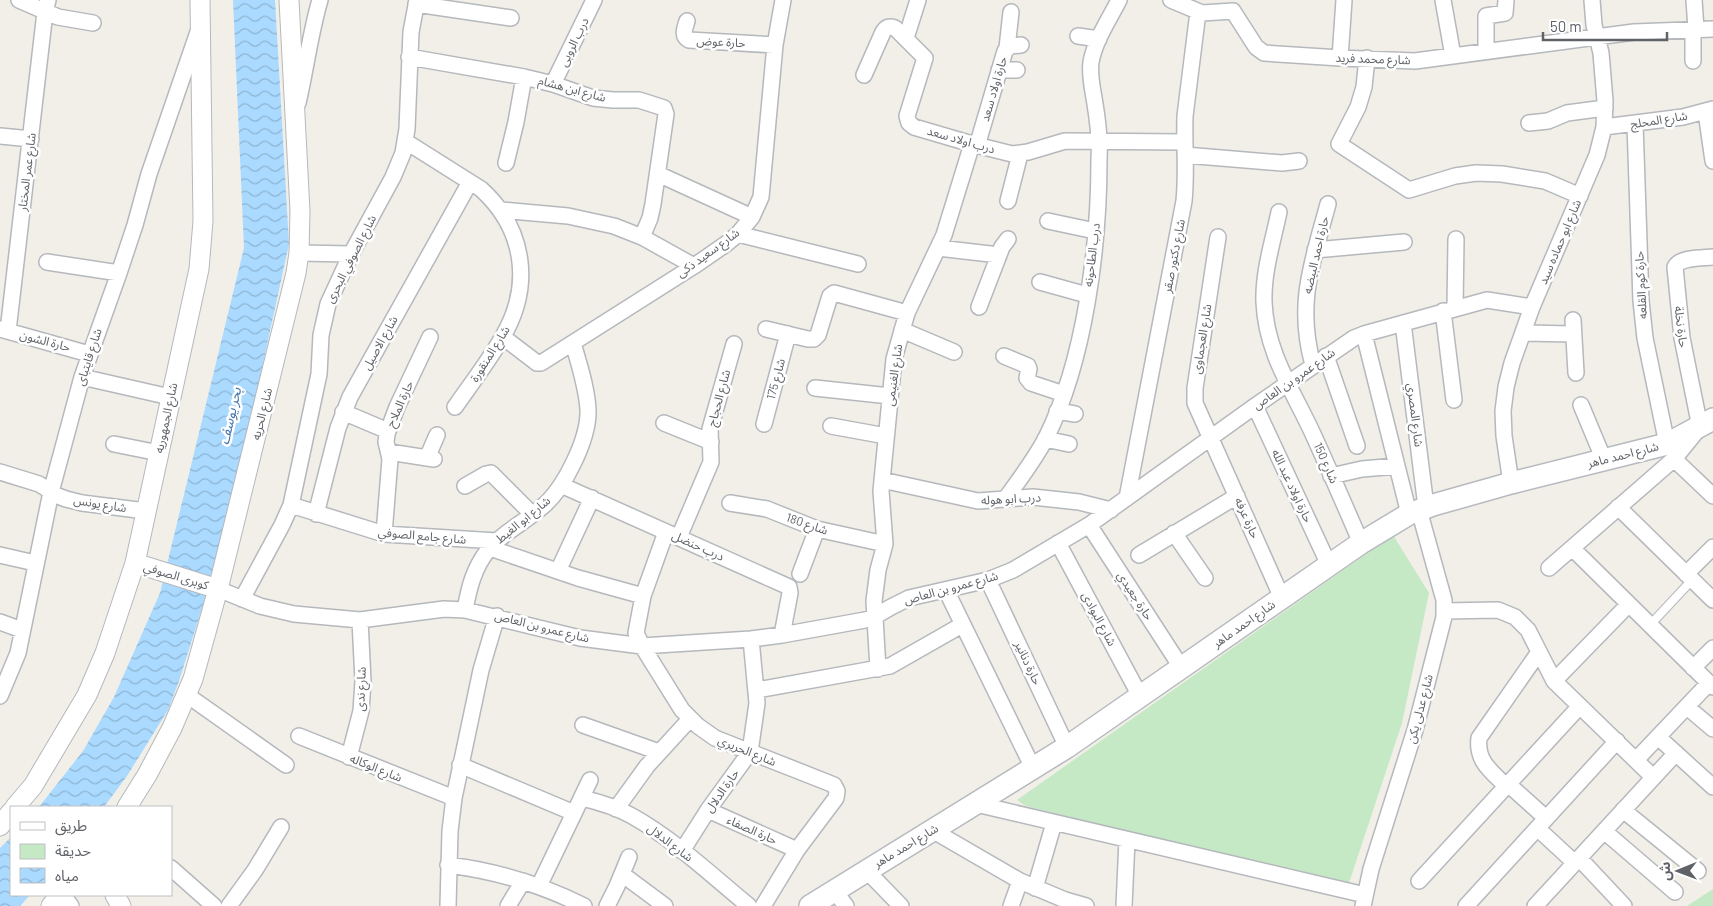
<svg xmlns="http://www.w3.org/2000/svg" width="1713" height="906" font-family="Barlow,'Noto Sans Arabic',sans-serif">
	<style>
		.green { fill: #c5e8c5 }
		.water { fill: url(#water-waves) }
		.lines { fill: none; stroke-linecap: round; stroke-linejoin: round }
		.service-casing { stroke: #b5b8bc; stroke-width: 10 }
		.minor-casing { stroke: #b5b8bc; stroke-width: 18 }
		.tertiary-casing { stroke: #b5b8bc; stroke-width: 21 }
		.secondary-casing { stroke: #b6babf; stroke-width: 24 }
		.service { stroke: #fff; stroke-width: 8 }
		.minor { stroke: #fff; stroke-width: 15 }
		.tertiary { stroke: #fff; stroke-width: 19 }
		.secondary { stroke: #fff; stroke-width: 21 }
		.labels { text-anchor: middle; stroke-width: 5; stroke-linejoin: round; paint-order: stroke }
		.street-label { font-size: 12px; fill: #5f6368; stroke: #fff }
		.water-label { font-size: 14px; font-style: italic; fill: #4174aa; stroke: #fff }
	</style>
	<defs>
		<pattern id="water-waves" width="16" height="10" patternUnits="userSpaceOnUse" patternTransform="scale(1.25)"><rect width="16" height="10" fill="#aadaff"/><path d="M0 5q4-4 8 0t8 0" fill="none" stroke="#8eb4d2"/></pattern>
	</defs>
	<rect width="100%" height="100%" fill="#f1efe8"/>
	<path class="green" d="M 1393,535 L 1429,593 L 1402,723 L 1348,886 L 1026,806 L 1017,800 Z
		M 1713,889 L 1713,906 L 1687,906 Z"/>
	<path class="water" d="M 233,0 L 275,0 L 289,244 L 243,455 L 203,605 L 179,681 L 168,710 L 127,776 L 104,807 L 39,807 L 83,751 L 114,697 L 160,593 L 244,248 Z
		M 11,837 L 11,895 L 30,895 L 20,906 L 0,906 L 0,848 Z"/>
	<g class="lines">
		<g class="service-casing">
			<path id="service" d="M 1650,625 L 1692,580"/>
		</g>
		<g class="minor-casing">
			<path id="minor" d="M 19,0 L 58,17 L 93,23
				M 1171,0 L 1202,13 L 1233,11 L 1256,47 L 1264,53 L 1340,58 L 1415,61 L 1634,32 L 1713,29
				M 1443,0 L 1453,56
				M 1694,0 L 1696,29
				M 416,4 L 511,18
				M 687,21 C 685,28 681,36 689,40 L 775,45
				M 1693,29 L 1693,61
				M 1078,36 L 1099,39
				M 906,38 L 918,0
				M 1007,48 L 1011,12
				M 1486,51 L 1486,16 L 1505,13 L 1506,0
				M 409,57 L 524,77 L 553,84 L 593,98 L 613,100 L 639,100 L 664,108 L 666,114 L 653,204 L 650,218 L 642,237
				M 1340,58 L 1344,0
				M 1367,58 L 1364,87 L 1358,107 L 1339,144 L 1409,190 L 1455,176 L 1476,173 L 1502,174 L 1545,181 L 1580,196
				M 999,70 L 1017,70
				M 864,75 L 883,32 C 886,27 889,26 895,28 L 925,58 L 907,116 L 909,123 L 914,127 L 972,144 L 1012,154 L 1028,152 L 1065,141 L 1184,142
				M 553,84 L 594,0
				M 298,103 C 306,69 310,34 320,0
				M 1706,112 L 1713,161
				M 1529,123 L 1548,121 L 1567,113 L 1605,108
				M 1635,124 L 1641,301 L 1645,338 L 1667,444
				M 1604,127 L 1683,117 L 1713,109
				M 0,136 L 31,139
				M 405,141 L 481,189 C 525,229 533,286 502,338 C 488,362 471,384 455,407
				M 977,146 L 1005,51 L 1010,46 L 1021,45
				M 1185,155 L 1282,163 L 1299,161
				M 506,163 L 516,122 L 524,77
				M 658,174 L 752,217
				M 1008,201 L 1020,154
				M 501,210 L 568,216 L 614,226 L 642,237 L 694,266
				M 1279,212 C 1273,241 1263,272 1264,302 C 1266,352 1292,389 1312,432 C 1329,469 1345,506 1361,543
				M 1048,221 L 1095,231
				M 738,234 L 858,264
				M 1218,237 L 1195,388 L 1195,403 L 1282,598
				M 938,248 L 999,255
				M 1315,250 L 1404,242
				M 299,253 L 351,254
				M 47,262 L 119,273
				M 1040,282 L 1087,295
				M 979,307 L 1002,247 L 1008,239
				M 1455,308 L 1456,239
				M 1443,311 L 1454,400
				M 1573,320 L 1576,373
				M 1403,323 L 1426,507
				M 0,329 L 89,354
				M 766,329 L 808,339 L 814,339 L 818,335 L 830,296 L 834,293 L 907,313
				M 902,330 L 954,352
				M 8,331 L 45,12 L 48,0
				M 1523,333 L 1573,334
				M 1364,334 L 1409,514
				M 503,337 L 537,363 L 541,363 L 694,266 L 726,244 L 738,234 L 752,217 L 761,197 L 775,45 L 783,0
				M 1004,356 L 1028,366 L 1029,369 L 1027,378 L 1031,383 L 1064,394
				M 1326,356 L 1357,446
				M 1313,365 C 1296,304 1312,263 1328,204
				M 82,377 L 170,397
				M 815,388 L 890,396
				M 1581,405 L 1604,460
				M 1255,406 L 1329,565
				M 1057,411 L 1075,414
				M 343,412 L 388,431
				M 664,423 L 711,442
				M 764,424 L 788,334
				M 831,426 L 886,436
				M 1045,439 L 1069,444
				M 114,444 L 159,453
				M 389,452 L 434,459
				M 427,458 L 437,435
				M 1674,459 L 1713,496
				M 0,472 L 39,484 L 58,496 L 66,499 L 82,503 L 146,511
				M 1331,476 L 1362,469 L 1397,466
				M 882,480 L 978,501 L 1033,497 L 1079,502 L 1111,510
				M 1511,483 L 1504,436 L 1503,411 L 1506,387 L 1512,363 L 1532,307 L 1597,155 L 1604,127 L 1605,101 L 1601,53 L 1594,25 L 1592,0
				M 561,485 L 789,587 L 790,593 L 782,635
				M 465,486 L 486,474 L 491,473 L 532,514
				M 1006,498 C 1020,479 1035,459 1046,438 C 1085,360 1099,247 1099,160 C 1100,141 1098,122 1095,104 C 1093,90 1089,76 1091,62 C 1095,40 1109,20 1119,0
				M 1127,498 L 1184,201 C 1187,172 1184,145 1185,116 L 1198,12
				M 730,503 L 767,509 L 817,529 L 885,544
				M 291,505 L 384,534 L 497,541
				M 1618,507 L 1713,600
				M 316,514 L 338,428 L 350,397 L 470,182
				M 1089,525 L 1181,667
				M 666,532 L 643,596 L 636,633 L 642,646 L 682,710 L 698,726 L 715,738 L 834,785 L 837,791 L 836,798 L 797,850 L 763,906
				M 1174,533 L 1205,578
				M 384,534 L 390,459 L 386,442 L 387,434 L 397,407 L 430,337
				M 679,537 L 711,462 L 710,429 L 734,344
				M 1058,543 L 1140,696
				M 490,548 L 578,578 L 643,596
				M 1572,548 L 1713,687
				M 0,555 L 35,563
				M 1139,555 L 1237,496
				M 1549,568 L 1674,459 L 1700,427 L 1682,338 L 1675,267 C 1680,257 1702,258 1713,257
				M 558,571 L 592,498
				M 800,574 L 817,529
				M 1686,574 L 1713,547
				M 988,580 L 1067,747
				M 218,589 L 260,606 L 294,614 L 360,620 L 444,609 L 465,610 L 580,638 L 642,646 L 751,639 L 782,635 L 865,620 L 874,617 L 891,607 L 909,598 L 988,580 L 1013,570 L 1089,525 L 1255,406 L 1354,338 L 1364,334 L 1487,300 L 1532,307
				M 946,590 L 1033,768
				M 242,599 L 282,525 L 291,505 L 319,374 L 321,335 L 328,304 L 351,254 L 393,177 L 403,153 L 407,129 L 411,32 L 417,0
				M 465,610 C 469,587 474,568 488,550 C 502,533 525,522 542,507 C 564,489 589,439 588,410 C 587,388 579,364 573,343
				M 1444,611 L 1498,610 L 1515,617 L 1528,630 L 1554,681 L 1653,777
				M 0,622 L 22,630
				M 1693,668 L 1713,648
				M 878,669 L 874,601 L 878,570 L 885,544 L 881,491 L 894,359 L 907,313 L 944,235 L 972,144
				M 1554,681 L 1629,604
				M 757,690 L 890,666 L 962,625
				M 187,695 L 286,765
				M 0,696 L 18,653 L 51,492 L 82,377 L 119,273 L 135,225 L 149,174 L 198,32
				M 1687,707 L 1713,729
				M 583,725 L 659,752
				M 299,736 L 454,798
				M 1658,737 L 1713,787
				M 349,757 L 361,711 L 363,681 L 360,620
				M 1636,760 L 1709,683
				M 460,765 L 574,813
				M 1508,784 L 1546,818
				M 1506,786 C 1491,771 1476,761 1479,738 L 1539,652
				M 582,798 C 599,802 616,807 632,816 C 675,840 711,875 749,906
				M 976,804 L 1365,895
				M 616,809 L 647,766 L 690,719
				M 708,810 L 797,850
				M 1623,810 L 1698,871
				M 1537,828 L 1575,863
				M 932,830 L 1020,881 L 1065,900 L 1086,906
				M 1604,831 L 1675,892
				M 682,851 L 708,810 L 750,752 L 757,703 L 751,639
				M 1579,858 L 1624,906
				M 448,865 C 497,871 540,884 584,906
				M 171,868 L 214,906
				M 866,870 L 901,906
				M 622,874 L 665,906
				M 1419,881 L 1580,706
				M 539,886 L 590,780
				M 1035,888 L 1054,823
				M 834,890 L 846,906
				M 63,895 L 71,906
				M 229,906 L 255,870 L 281,827
				M 448,906 L 450,831 L 454,798 L 481,670 L 497,616
				M 508,906 L 523,881
				M 607,906 L 617,886 L 629,857
				M 1011,906 L 1020,881
				M 1124,906 L 1127,840
				M 1363,906 L 1371,869 L 1415,730 L 1444,617 L 1444,600 L 1419,510
				M 1466,906 L 1617,741
				M 1535,906 L 1676,753"/>
		</g>
		<g class="tertiary-casing">
			<path id="tertiary" d="M 135,563 L 218,589
				M 15,807 L 33,786 L 87,695 L 105,653 L 135,563 L 199,269 L 203,221 L 200,0
				M 127,807 L 147,775 L 172,728 L 193,679 L 218,589 L 296,273 L 299,253 L 300,211 L 289,0
				M 0,826 L 11,812
				M 115,895 L 121,906
				M 51,906 L 60,895"/>
		</g>
		<g class="secondary-casing">
			<path id="secondary" d="M 810,906 L 1067,747 L 1361,543 L 1409,514 L 1433,505 L 1511,483 L 1667,444 L 1713,419"/>
		</g>
		<use href="#service" class="service"/>
		<use href="#minor" class="minor"/>
		<use href="#tertiary" class="tertiary"/>
		<use href="#secondary" class="secondary"/>
	</g>
	<g class="labels">
		<g class="street-label">
			<text transform="translate(574 42) rotate(-64)" y="4">درب الروبى</text>
			<text transform="translate(721 42) rotate(3)" y="4">حارة عوض</text>
			<text transform="translate(1373 59) rotate(2)" y="4">شارع محمد فريد</text>
			<text transform="translate(572 89) rotate(15)" y="4">شارع ابن هشام</text>
			<text transform="translate(994 89) rotate(-74)" y="4">حارة اولاد سعد</text>
			<text transform="translate(1659 120) rotate(-9)" y="4">شارع المحلج</text>
			<text transform="translate(961 140) rotate(16)" y="4">درب اولاد سعد</text>
			<text transform="translate(27 172) rotate(-83)" y="4">شارع عمر المختار</text>
			<text transform="translate(1560 242) rotate(-67)" y="4">شارع ابو حماده سيد</text>
			<text transform="translate(708 253) rotate(-36)" y="4">شارع سعيد ذكى</text>
			<text transform="translate(1092 255) rotate(-83)" y="4">درب الطاحونه</text>
			<text transform="translate(1316 255) rotate(-77)" y="4">حارة احمد البيضه</text>
			<text transform="translate(1174 256) rotate(-79)" y="4">شارع دكتور صقر</text>
			<text transform="translate(351 259) rotate(-63)" y="4">شارع الصوفي البحرى</text>
			<text transform="translate(1641 285) rotate(-93)" y="4">حارة كوم القلعه</text>
			<text transform="translate(1681 327) rotate(83)" y="4">حارة نخلة</text>
			<text transform="translate(1202 339) rotate(-81)" y="4">شارع العجماوى</text>
			<text transform="translate(45 341) rotate(15)" y="4">حارة الشون</text>
			<text transform="translate(380 343) rotate(-61)" y="4">شارع الاصيل</text>
			<text transform="translate(490 354) rotate(-58)" y="4">شارع المنقورة</text>
			<text transform="translate(89 357) rotate(-72)" y="4">شارع قايتباى</text>
			<text transform="translate(894 375) rotate(-82)" y="4">شارع الغنيمى</text>
			<text transform="translate(776 379) rotate(-75)" y="4">شارع 175</text>
			<text transform="translate(1294 379) rotate(-35)" y="4">شارع عمرو بن العاص</text>
			<text transform="translate(719 398) rotate(-75)" y="4">شارع الحجاج</text>
			<text transform="translate(400 404) rotate(-66)" y="4">حارة الملاح</text>
			<text transform="translate(262 414) rotate(-76)" y="4">شارع الحريه</text>
			<text transform="translate(1415 415) rotate(83)" y="4">شارع المصري</text>
			<text transform="translate(166 418) rotate(-78)" y="4">شارع الجمهوريه</text>
			<text transform="translate(1623 455) rotate(-14)" y="4">شارع احمد ماهر</text>
			<text transform="translate(1326 463) rotate(66)" y="4">شارع 150</text>
			<text transform="translate(1292 486) rotate(65)" y="4">حارة اولاد عبد الله</text>
			<text transform="translate(1011 499) rotate(-3)" y="4">درب ابو هوله</text>
			<text transform="translate(100 504) rotate(9)" y="4">شارع يونس</text>
			<text transform="translate(1247 518) rotate(66)" y="4">حارة عرفه</text>
			<text transform="translate(523 520) rotate(-39)" y="4">شارع ابو الغيط</text>
			<text transform="translate(807 524) rotate(19)" y="4">شارع 180</text>
			<text transform="translate(422 536) rotate(5)" y="4">شارع جامع الصوفي</text>
			<text transform="translate(698 546) rotate(24)" y="4">درب حنضل</text>
			<text transform="translate(176 576) rotate(17)" y="4">كوبرى الصوفي</text>
			<text transform="translate(951 588) rotate(-15)" y="4">شارع عمرو بن العاص</text>
			<text transform="translate(1135 596) rotate(57)" y="4">حارة جعيدي</text>
			<text transform="translate(1099 619) rotate(62)" y="4">شارع البوادى</text>
			<text transform="translate(1244 624) rotate(-35)" y="4">شارع احمد ماهر</text>
			<text transform="translate(542 627) rotate(14)" y="4">شارع عمرو بن العاص</text>
			<text transform="translate(1028 663) rotate(65)" y="4">حارة دنانير</text>
			<text transform="translate(361 689) rotate(-88)" y="4">شارع ندى</text>
			<text transform="translate(1420 709) rotate(-75)" y="4">شارع عدلى يكن</text>
			<text transform="translate(747 751) rotate(22)" y="4">شارع الحريري</text>
			<text transform="translate(376 768) rotate(22)" y="4">شارع الوكاله</text>
			<text transform="translate(722 791) rotate(-55)" y="4">حارة الدلال</text>
			<text transform="translate(752 830) rotate(24)" y="4">حارة الصفاء</text>
			<text transform="translate(670 843) rotate(37)" y="4">شارع الدلال</text>
			<text transform="translate(906 846) rotate(-31)" y="4">شارع احمد ماهر</text>
		</g>
		<g class="water-label">
			<text transform="translate(230 416) rotate(-77)" y="5">بحر يوسف</text>
		</g>
	</g>
	<rect x="10" y="806" width="162" height="90" fill="#ffffff" stroke="#bfc1c3"/>
	<rect x="20" y="822" width="25" height="8" fill="#ffffff" stroke="#bfc1c3"/>
	<text x="55" y="831" font-size="15" fill="#5f6368">طريق</text>
	<rect x="20" y="844" width="25" height="15" fill="#c5e8c5" stroke="#bfc1c3"/>
	<text x="55" y="856" font-size="15" fill="#5f6368">حديقة</text>
	<rect x="20" y="868" width="25" height="15" fill="url(#water-waves)" stroke="#bfc1c3"/>
	<text x="55" y="881" font-size="15" fill="#5f6368">مياه</text>
	<g transform="translate(1678 871) rotate(269)" stroke="#ffffff" stroke-width="4" paint-order="stroke">
	<path d="M0-4L9 19L0 12L-9 19Z" fill="#5f6368"/>
	<text y="-8" font-size="14" font-weight="bold" text-anchor="middle" fill="#5f6368">ش</text>
	</g>
	<path d="M1543 32v8h124v-8" fill="none" stroke="#5f6368" stroke-width="2.5"/>
	<text x="1550" y="32" font-size="15" fill="#5f6368" stroke="#ffffff" stroke-width="4" paint-order="stroke">50 m</text>
</svg>
